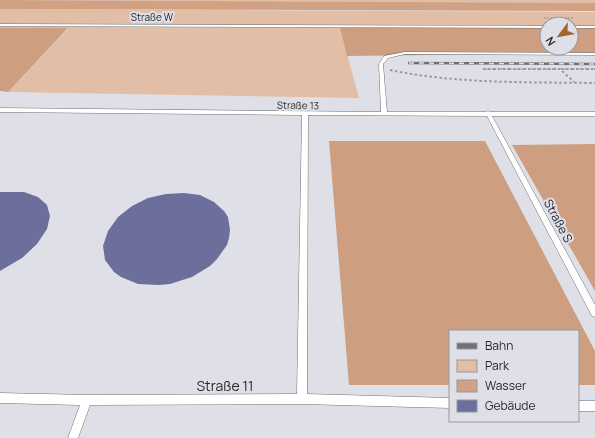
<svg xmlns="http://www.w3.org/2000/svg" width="595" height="438" font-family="Manrope,sans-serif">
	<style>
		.green { fill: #e3bea6 }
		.forest { fill: #cd9e7f }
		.water { fill: #d0a183 }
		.building { fill: #6c6f9c }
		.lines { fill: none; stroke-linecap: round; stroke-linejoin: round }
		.service-casing { stroke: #6e6f75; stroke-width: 1 }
		.path-far1 { stroke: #98989e; stroke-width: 1.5; stroke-dasharray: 1.5 1.5; stroke-linecap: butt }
		.path { stroke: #98989e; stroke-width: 2; stroke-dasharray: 2.5 2.5; stroke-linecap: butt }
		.service { fill: #fff; fill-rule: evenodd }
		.rail-casing { stroke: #707175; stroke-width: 2.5 }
		.rail { stroke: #dfe0e7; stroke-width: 1.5; stroke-dasharray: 5; stroke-linecap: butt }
		.labels { text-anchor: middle; stroke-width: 4; stroke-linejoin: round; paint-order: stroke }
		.far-street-label { font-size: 10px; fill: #29292c; stroke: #dfe0e7 }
		.street-label { font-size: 12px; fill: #29292c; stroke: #dfe0e7 }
		.near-street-label { font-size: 14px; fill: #29292c; stroke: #dfe0e7 }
	</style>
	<rect width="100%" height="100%" fill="#dfe0e7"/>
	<path class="green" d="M 0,0 L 595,0 L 595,3 Z
		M 0,9 L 595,12 L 595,28 L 571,28 L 571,24 L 547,24 L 547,28 L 340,28 L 359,98 L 8,92 L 68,29 L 0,28 Z"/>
	<path class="forest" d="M 0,28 L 68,28 L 8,92 L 0,91 Z
		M 340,28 L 547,28 L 547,48 L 571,48 L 571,28 L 595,28 L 595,53 L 347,56 Z
		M 329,141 L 485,141 L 595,351 L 595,385 L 578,385 L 578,331 L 450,331 L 450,385 L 349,385 Z
		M 595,144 L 595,291 L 512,145 Z"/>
	<path class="water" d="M 0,0 L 595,3 L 595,11 L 0,9 Z"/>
	<path class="building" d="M 0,192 L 24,192 L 38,197 L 47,205 L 50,216 L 47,229 L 37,244 L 22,258 L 0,271 Z
		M 184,193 L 200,195 L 214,202 L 224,211 L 228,217 L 230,230 L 229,238 L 227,245 L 217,259 L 210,266 L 192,277 L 170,284 L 159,285 L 138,284 L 121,277 L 114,272 L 105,260 L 103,246 L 108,231 L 118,217 L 132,206 L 148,198 L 166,194 Z"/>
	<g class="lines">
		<g class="service-casing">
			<path id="service" d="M 0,24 L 547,26 L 547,28 L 0,26 Z
				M 571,26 L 595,26 L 595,28 L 571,28 Z
				M 405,52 L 595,53 L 595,55 L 405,54 L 388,58 L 383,64 L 387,112 L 486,112 L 488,111 L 490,112 L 595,112 L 595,116 L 492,116 L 595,305 L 595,317 L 592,316 L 487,116 L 308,115 L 307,394 L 450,398 L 450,408 L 302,404 L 90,405 L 78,438 L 68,438 L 80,405 L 0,403 L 0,393 L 87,395 L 297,394 L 302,115 L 0,112 L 0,108 L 381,112 L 379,64 L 384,56 Z
				M 578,401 L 595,401 L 595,411 L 578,411 Z"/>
		</g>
		<path class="path-far1" d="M 544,18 L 573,18
			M 483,69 L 560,69
			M 561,69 L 595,69"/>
		<path class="path" d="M 483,69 L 560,69 L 574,82
			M 561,69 L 595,69
			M 390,70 C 458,84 526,82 595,83"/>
		<use href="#service" class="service"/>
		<g class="rail-casing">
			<path id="rail" d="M 409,63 L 595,64"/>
		</g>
		<use href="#rail" class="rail"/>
	</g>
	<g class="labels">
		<g class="far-street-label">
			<text x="152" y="21">Straße W</text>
			<text transform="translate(298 105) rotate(1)" y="4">Straße 13</text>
		</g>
		<g class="street-label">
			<text transform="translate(558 221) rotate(62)" y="4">Straße S</text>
		</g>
		<g class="near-street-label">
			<text x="225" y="391">Straße 11</text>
		</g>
	</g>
	<rect x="449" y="330" width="130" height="92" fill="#dfe0e7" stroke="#96979c"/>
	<rect x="457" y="343" width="20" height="6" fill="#707175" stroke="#96979c"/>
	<text x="485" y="350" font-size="12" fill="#29292c">Bahn</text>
	<rect x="457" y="360" width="20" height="12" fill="#e3bea6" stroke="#96979c"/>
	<text x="485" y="370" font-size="12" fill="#29292c">Park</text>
	<rect x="457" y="380" width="20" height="12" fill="#d0a183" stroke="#96979c"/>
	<text x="485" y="390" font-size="12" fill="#29292c">Wasser</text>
	<rect x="457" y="400" width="20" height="12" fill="#6c6f9c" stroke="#96979c"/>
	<text x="485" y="410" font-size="12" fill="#29292c">Gebäude</text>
	<g transform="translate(559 36) rotate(238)"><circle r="19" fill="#dfe0e7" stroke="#96979c"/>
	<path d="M0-3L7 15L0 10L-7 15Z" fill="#a76433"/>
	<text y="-6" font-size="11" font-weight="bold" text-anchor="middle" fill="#29292c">N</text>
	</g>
</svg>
